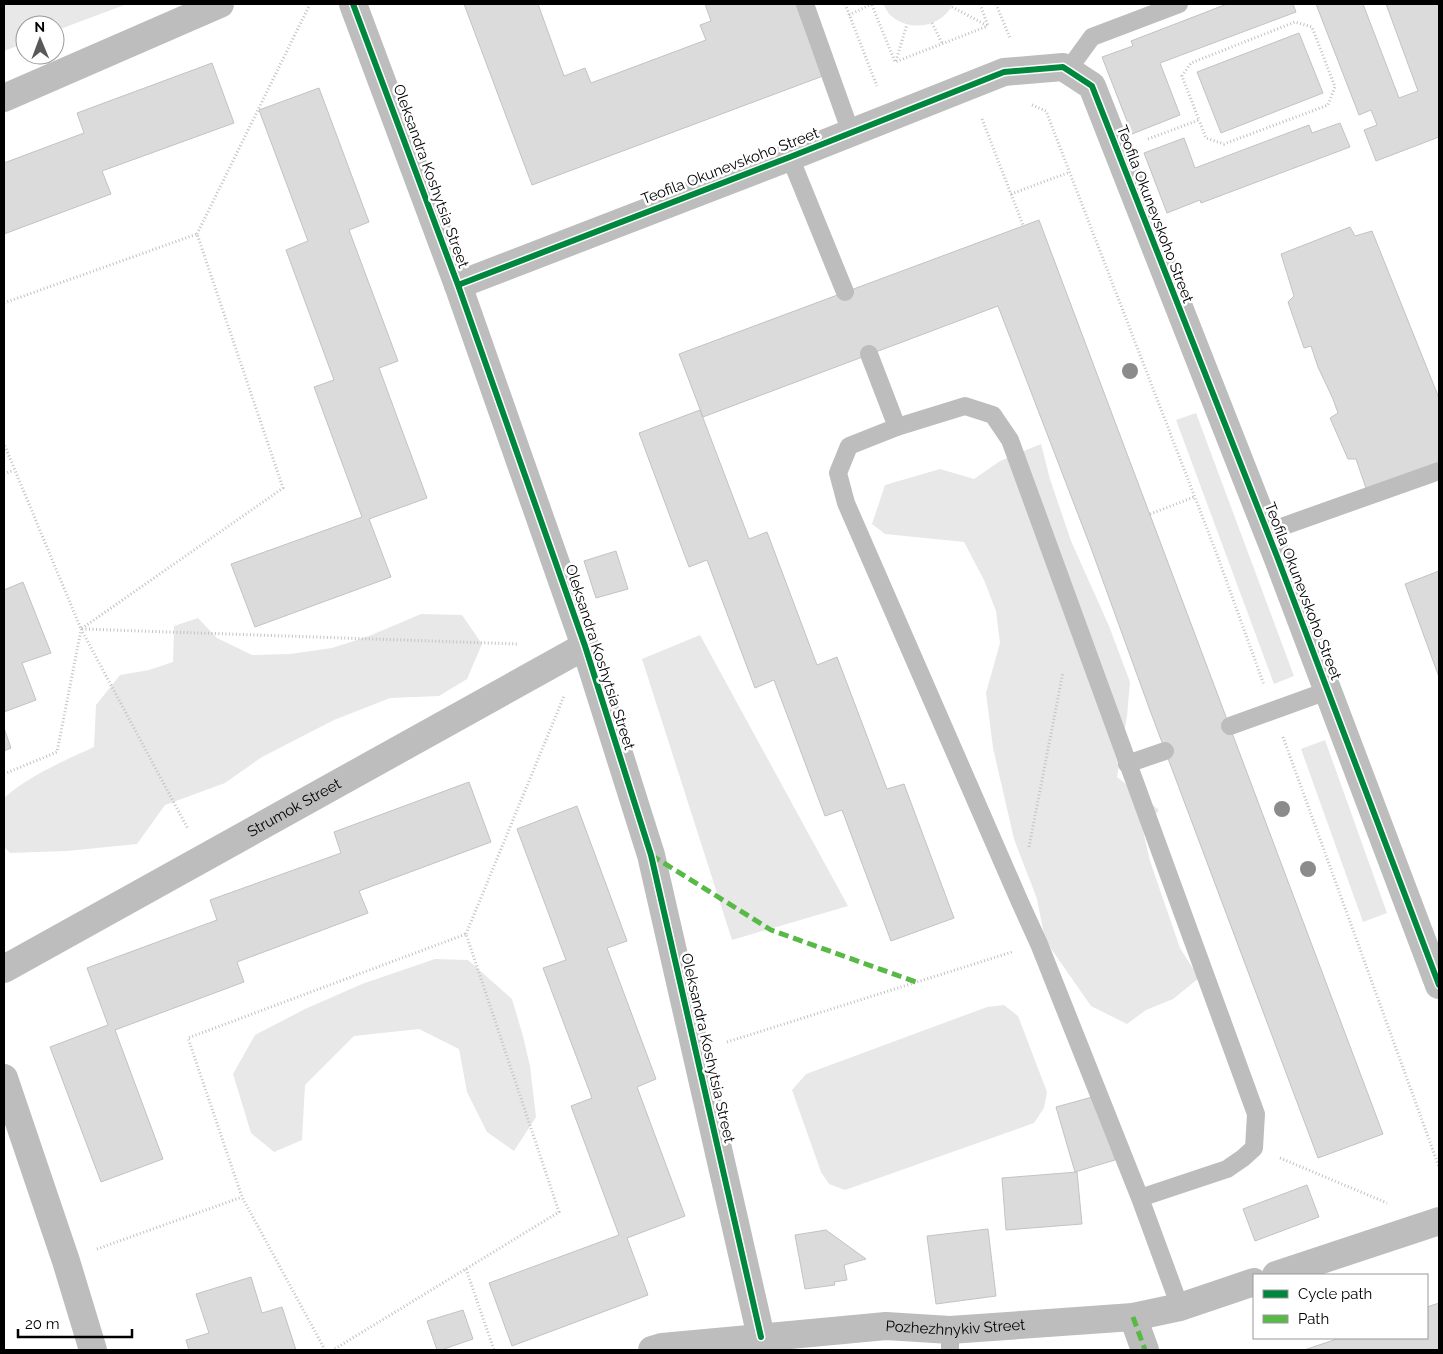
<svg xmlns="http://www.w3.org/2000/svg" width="1443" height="1354" font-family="Raleway,sans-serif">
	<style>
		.green { fill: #e8e8e8 }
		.building { fill: #dbdbdb; stroke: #c3c3c3 }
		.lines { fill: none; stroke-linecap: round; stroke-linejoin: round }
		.path { stroke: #c2c2c2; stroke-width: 3; stroke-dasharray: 1 2.5; stroke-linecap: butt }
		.lane { stroke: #bdbdbd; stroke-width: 18 }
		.street { stroke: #bdbdbd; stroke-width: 28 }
		.quiet { stroke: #58b947; stroke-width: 5; stroke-dasharray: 10 5; stroke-linecap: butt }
		.cycleway-casing { stroke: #fff; stroke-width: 9 }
		.cycleway { stroke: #00873e; stroke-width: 6 }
		.tree { fill: #8b8b8b }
		.labels { text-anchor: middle; stroke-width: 5; stroke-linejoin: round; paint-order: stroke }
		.street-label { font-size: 15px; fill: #000; stroke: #fff }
	</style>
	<rect width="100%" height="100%" fill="#fff"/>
	<path class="green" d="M 4,4 L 127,4 L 55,31 L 55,25 L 25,25 L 25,43 L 4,51 Z
		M 883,4 L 953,4 C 941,28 909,33 889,14 C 887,11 885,7 883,4 Z
		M 1196,413 L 1294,676 L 1274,684 L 1176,420 Z
		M 1041,444 L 1050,479 L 1071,541 L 1109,626 L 1130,682 L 1127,716 L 1117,777 L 1159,810 L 1143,831 L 1150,861 L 1180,948 L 1199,978 L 1173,999 L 1146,1010 L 1127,1024 L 1091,1006 L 1045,940 L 1037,899 L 1014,839 L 993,748 L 986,693 L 1000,643 L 996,611 L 984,580 L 964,542 L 885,534 L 872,524 L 885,485 L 940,469 L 974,479 L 1000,461 Z
		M 421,614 L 462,615 L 482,644 L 467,679 L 439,696 L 390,698 L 334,720 L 262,757 L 225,783 L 165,805 L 137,844 L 67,851 L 10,853 L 4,847 L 4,798 C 27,777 65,760 94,747 L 96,705 L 120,675 L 149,670 L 173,662 L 174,626 L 198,618 L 217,638 L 252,655 L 290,654 L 332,648 L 369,636 Z
		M 700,635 L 848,906 L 732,940 L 642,659 Z
		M 1325,740 L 1387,913 L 1363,922 L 1301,749 Z
		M 435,959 L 468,960 L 512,999 L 523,1036 L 530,1066 L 536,1117 L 514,1151 L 487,1132 L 467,1092 L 459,1049 L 419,1029 L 354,1036 L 305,1085 L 302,1140 L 274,1152 L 251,1133 L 233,1074 L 255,1035 L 305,1009 L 362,984 Z
		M 1004,1005 L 1018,1016 L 1047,1092 L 1044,1108 L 1034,1123 L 845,1190 L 829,1184 L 821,1172 L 792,1090 L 806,1074 L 987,1007 Z"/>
	<path class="building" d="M 464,4 L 538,4 L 564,76 L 585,68 L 591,83 L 706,40 L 700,25 L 711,21 L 705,4 L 796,4 L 823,76 L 532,185 Z
		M 1227,4 L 1293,4 L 1296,12 L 1160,63 L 1180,115 L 1132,134 L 1102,57 L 1133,46 L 1131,41 Z
		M 1316,4 L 1363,4 L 1399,98 L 1418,91 L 1386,4 L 1439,4 L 1439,137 L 1376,161 L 1364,130 L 1377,125 L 1371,110 L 1359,115 Z
		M 1299,33 L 1323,93 L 1221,133 L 1197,72 Z
		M 212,63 L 234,123 L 102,171 L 111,194 L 4,234 L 4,163 L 84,133 L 77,113 Z
		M 319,88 L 369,222 L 349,230 L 398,361 L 379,368 L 427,498 L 369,519 L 391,577 L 255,627 L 231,564 L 362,517 L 314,387 L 334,380 L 286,250 L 308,241 L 259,110 Z
		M 1340,123 L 1350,147 L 1201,203 L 1200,200 L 1167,213 L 1144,153 L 1184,138 L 1195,168 L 1309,125 L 1312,133 Z
		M 1039,220 L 1383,1134 L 1318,1158 L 1151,713 L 1091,548 L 998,306 L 703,417 L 679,354 Z
		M 1350,227 L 1355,236 L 1372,231 L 1439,398 L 1439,466 L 1367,491 L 1356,459 L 1348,459 L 1330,418 L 1338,413 L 1333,399 L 1318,367 L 1311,346 L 1304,348 L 1288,302 L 1294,296 L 1281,254 Z
		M 700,410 L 749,539 L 767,532 L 817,665 L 837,657 L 887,789 L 904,784 L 954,918 L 891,941 L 842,810 L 825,816 L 774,680 L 755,688 L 707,560 L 689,567 L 639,433 Z
		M 616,551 L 628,589 L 596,598 L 584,561 Z
		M 1439,571 L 1439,677 L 1405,584 Z
		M 23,582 L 51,653 L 22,663 L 36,700 L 4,712 L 4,590 Z
		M 4,728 L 11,748 L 4,751 Z
		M 469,782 L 491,842 L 359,891 L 368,913 L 237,962 L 244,982 L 115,1030 L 163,1159 L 101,1182 L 50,1047 L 108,1025 L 87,968 L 217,920 L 210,900 L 341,853 L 334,832 Z
		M 577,806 L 627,941 L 607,948 L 656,1079 L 637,1087 L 685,1216 L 627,1238 L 648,1295 L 512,1346 L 489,1283 L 619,1235 L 571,1106 L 592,1098 L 543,968 L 566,960 L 517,829 Z
		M 1096,1096 L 1115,1160 L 1075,1172 L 1056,1107 Z
		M 1077,1172 L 1082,1224 L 1006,1230 L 1002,1178 Z
		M 1307,1185 L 1319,1217 L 1255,1241 L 1243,1209 Z
		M 988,1229 L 996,1296 L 936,1304 L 927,1236 Z
		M 826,1230 L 866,1259 L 844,1265 L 847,1280 L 834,1282 L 835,1285 L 805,1289 L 795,1235 Z
		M 251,1277 L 262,1313 L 282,1307 L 296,1350 L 189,1350 L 186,1340 L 209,1333 L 196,1294 Z
		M 1439,1303 L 1439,1350 L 1304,1350 L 1340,1338 L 1427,1338 L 1427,1307 Z
		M 463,1310 L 473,1339 L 441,1350 L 437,1350 L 427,1321 Z"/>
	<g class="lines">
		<path class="path" d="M 845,4 L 877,86
			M 996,4 L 1010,38
			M 872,5 L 895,62 L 988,26
			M 952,7 L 988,26 L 980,4
			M 849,15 L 872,4
			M 932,23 L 942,43
			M 896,61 L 907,24
			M 1032,105 L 1046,111 L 1216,552 L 1264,685
			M 982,119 L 1023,225
			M 1148,139 L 1199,120 L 1182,76 L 1191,63 L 1295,22 L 1312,27 L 1335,87 L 1328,105 L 1224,144 L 1206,138 L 1199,120
			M 1011,194 L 1070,172
			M 197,234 L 310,4
			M 4,303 L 197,234 L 283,488 L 81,629 L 4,444
			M 4,474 L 14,470
			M 1150,514 L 1194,497
			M 81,629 L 188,829
			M 82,629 L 518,644
			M 1283,737 L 1439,1167
			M 4,774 L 57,752 L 81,630
			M 1029,847 L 1063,672
			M 466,934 L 564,696
			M 727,1042 L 1012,952
			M 1280,1158 L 1387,1203
			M 97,1249 L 242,1197
			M 466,1269 L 494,1350
			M 325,1350 L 242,1197 L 188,1038 L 466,934 L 559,1212 L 333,1350"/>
		<path class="lane" d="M 805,4 L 851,133
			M 1068,70 L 1092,37 L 1179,4
			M 790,157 L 845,292
			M 869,354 L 897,427
			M 1267,532 L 1439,471
			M 1230,726 L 1327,691
			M 1127,764 L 1165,751
			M 1140,1198 L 1227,1169 L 1243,1158 L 1254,1148 L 1256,1114 L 1010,440 L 993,415 L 965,406 L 897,427 L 849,446 L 838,473 L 846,503 L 1019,900 L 1039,944 L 1140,1198 L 1180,1307
			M 950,1350 L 950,1330"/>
		<g class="street">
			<path d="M 353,4 L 458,285 L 585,646 L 651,855 L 761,1337"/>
			<path d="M 4,98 L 220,4"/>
			<path d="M 458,285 L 790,157 L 1004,72 L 1063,67 L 1092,86 L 1278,559 L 1439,985"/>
			<path id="s1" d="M 4,969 L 585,646"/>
			<path d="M 4,1078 L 66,1261 L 93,1350"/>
			<path d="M 1276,1275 L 1439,1221"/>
			<path d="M 1133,1317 L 1145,1350"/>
			<path id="s2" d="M 652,1350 L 662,1347 L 886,1326 L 950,1330 L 1133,1317 L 1180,1307 L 1254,1282"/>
		</g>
		<path class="quiet" d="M 651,855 L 771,930 L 916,982
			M 1133,1317 L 1145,1350"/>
		<g class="cycleway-casing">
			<path id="cycleway" d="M 353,4 L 458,285 L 585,646 L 651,855 L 761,1337
				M 458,285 L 790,157 L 1004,72 L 1063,67 L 1092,86 L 1278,559 L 1439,985"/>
		</g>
		<use href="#cycleway" class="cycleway"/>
	</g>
	<g class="tree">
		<circle cx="1130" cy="371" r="8"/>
		<circle cx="1282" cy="809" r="8"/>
		<circle cx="1308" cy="869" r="8"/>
	</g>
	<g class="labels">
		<g class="street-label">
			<text transform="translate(730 166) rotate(-21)" y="5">Teofila Okunevskoho Street</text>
			<text transform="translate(431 176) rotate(70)" y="5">Oleksandra Koshytsia Street</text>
			<text transform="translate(1155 214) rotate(69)" y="5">Teofila Okunevskoho Street</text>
			<text transform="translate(1303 591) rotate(69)" y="5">Teofila Okunevskoho Street</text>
			<text transform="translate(600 657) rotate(72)" y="5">Oleksandra Koshytsia Street</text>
			<text dy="5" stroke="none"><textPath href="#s1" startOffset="332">Strumok Street</textPath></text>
			<text transform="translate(708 1048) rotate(77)" y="5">Oleksandra Koshytsia Street</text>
			<text dy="5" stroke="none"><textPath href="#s2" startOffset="305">Pozhezhnykiv Street</textPath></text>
		</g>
	</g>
	<rect width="1443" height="1354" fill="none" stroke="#000000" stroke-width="10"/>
	<rect x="1253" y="1274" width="175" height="65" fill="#ffffff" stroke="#999999"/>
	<rect x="1263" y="1290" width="25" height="8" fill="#00873e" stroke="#999999"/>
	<text x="1298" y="1299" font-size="15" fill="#000000">Cycle path</text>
	<rect x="1263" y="1315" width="25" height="8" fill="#58b947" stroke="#999999"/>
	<text x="1298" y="1324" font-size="15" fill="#000000">Path</text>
	<g transform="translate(40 40) rotate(359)"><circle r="24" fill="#ffffff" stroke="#999999"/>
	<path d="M0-4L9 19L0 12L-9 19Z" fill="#595959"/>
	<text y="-8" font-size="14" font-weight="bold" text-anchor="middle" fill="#000000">N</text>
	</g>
	<path d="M18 1329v8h114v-8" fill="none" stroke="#000000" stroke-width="2.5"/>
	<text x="25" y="1329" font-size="15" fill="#000000" stroke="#ffffff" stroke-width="4" paint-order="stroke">20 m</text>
</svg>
